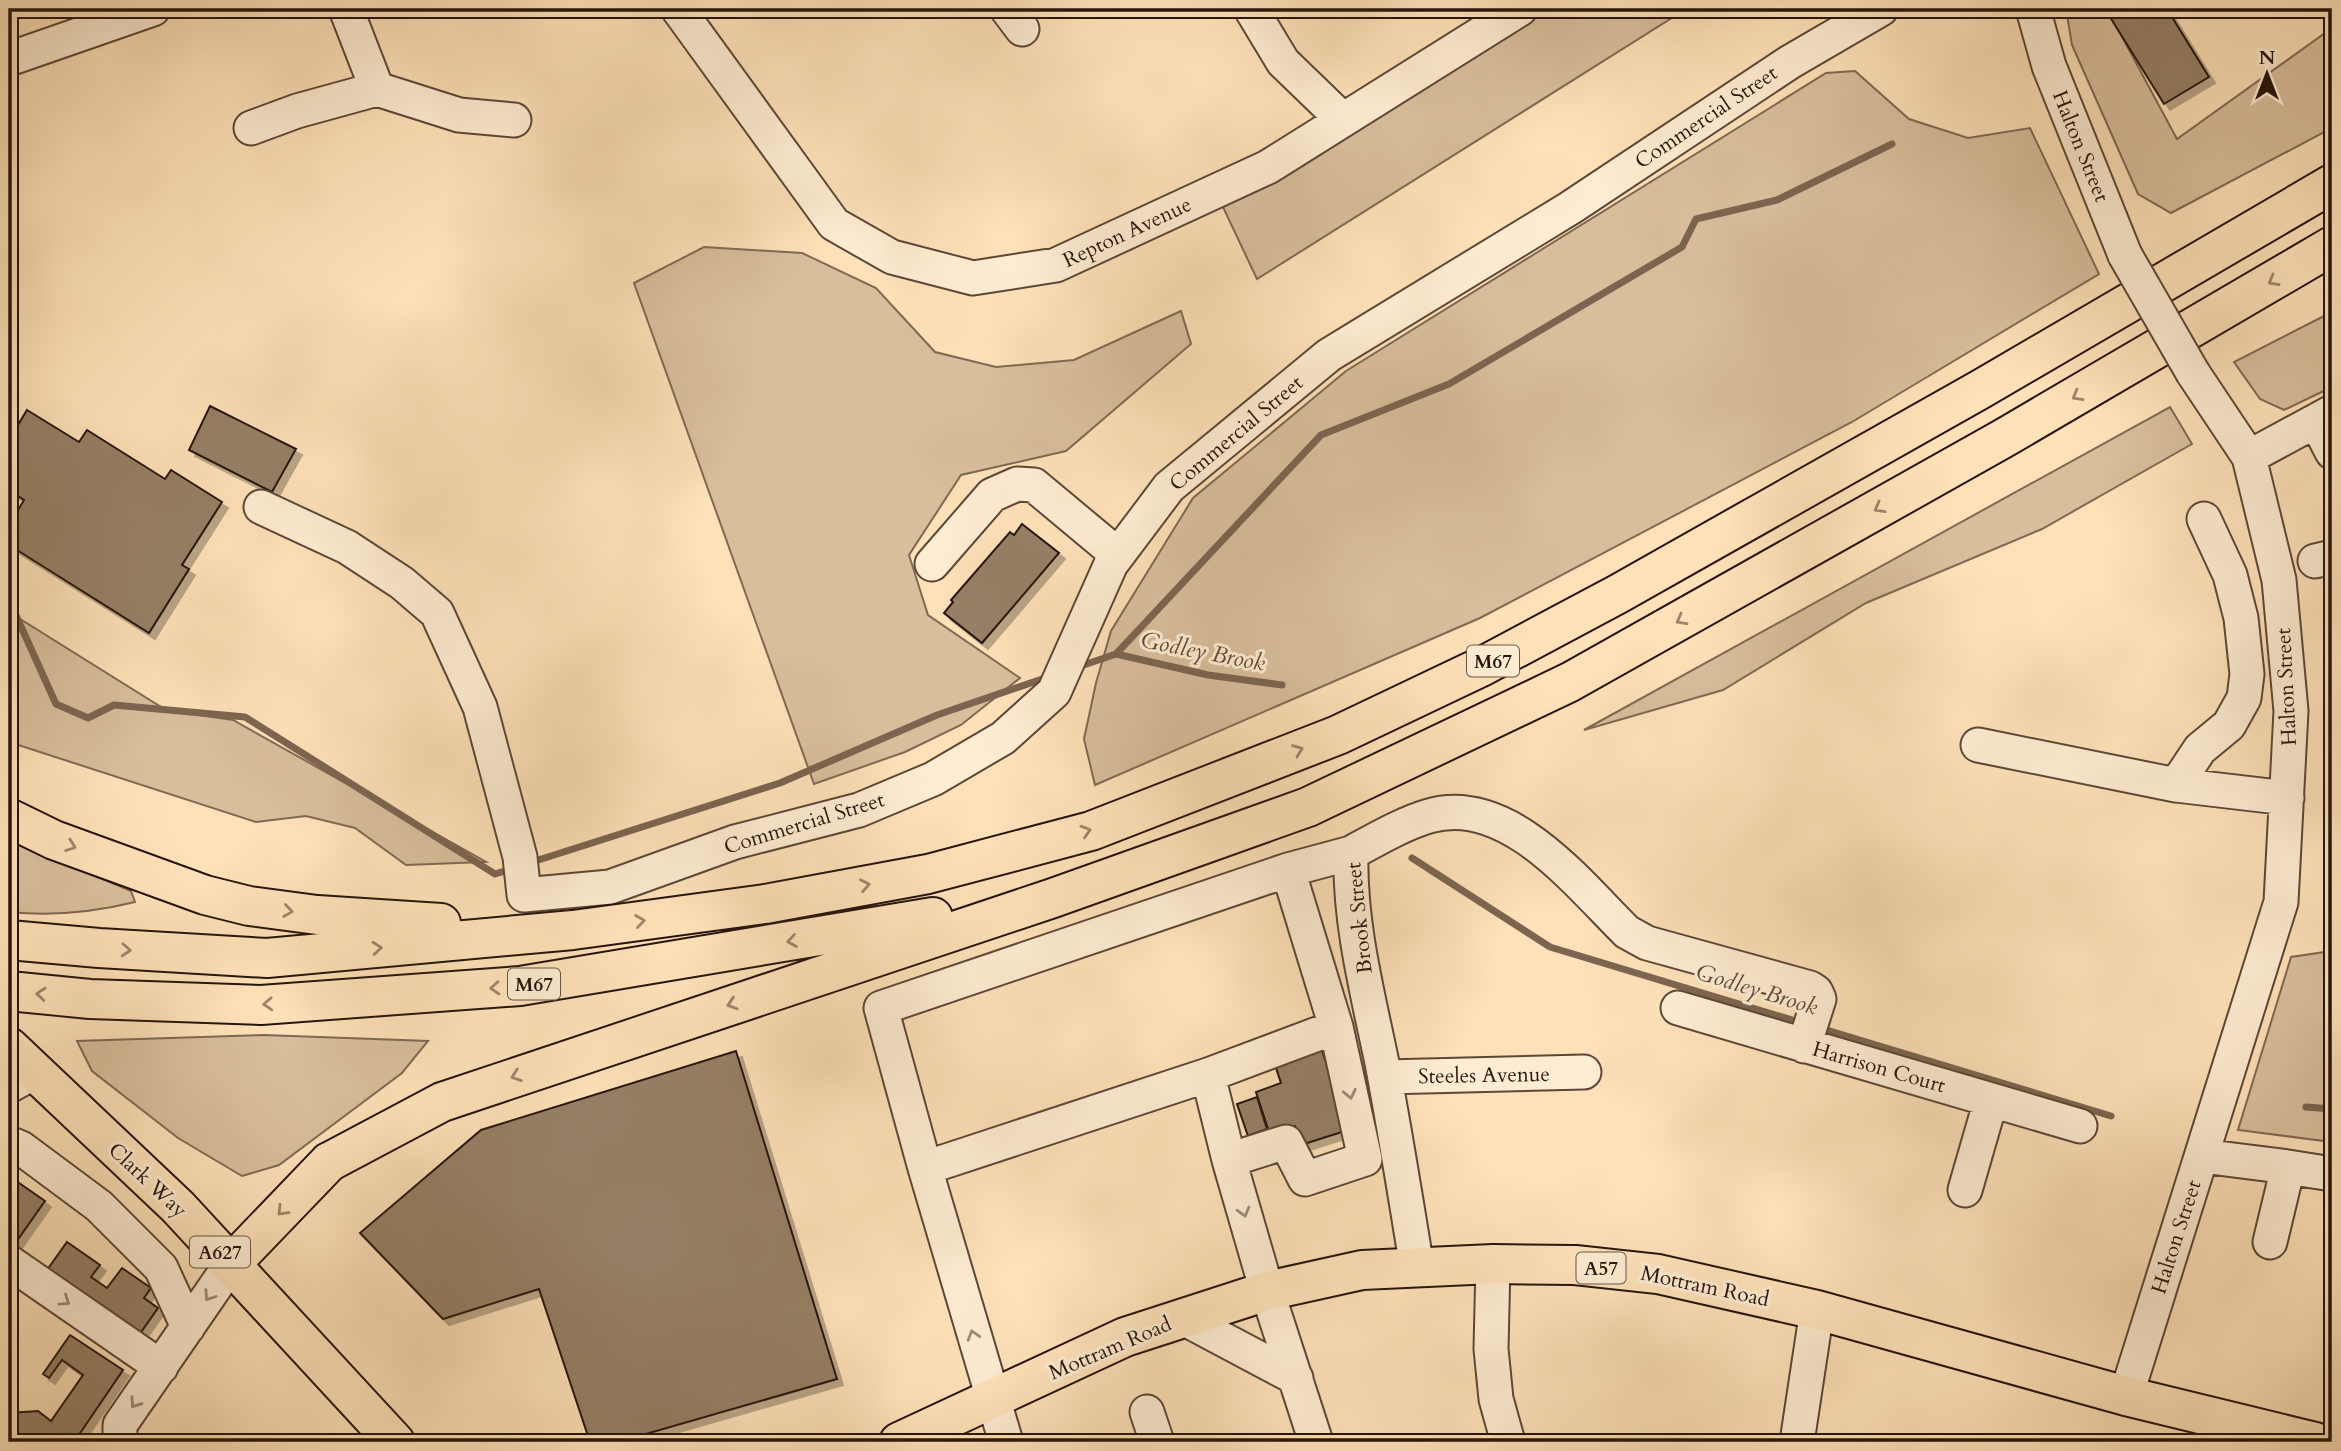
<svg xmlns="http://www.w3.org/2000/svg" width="2341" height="1451" font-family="Cardo,serif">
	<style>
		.green { fill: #d9be9c; stroke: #806954; stroke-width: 2 }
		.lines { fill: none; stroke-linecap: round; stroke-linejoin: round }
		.stream { stroke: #7c6550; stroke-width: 7 }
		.building { fill: #967f66; stroke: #26140c; stroke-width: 2; filter: url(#shadow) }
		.minor-casing { stroke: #5c4737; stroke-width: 37 }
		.major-casing { stroke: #26140c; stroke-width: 42 }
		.highway-casing { stroke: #26140c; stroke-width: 42 }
		.minor { stroke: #feecd2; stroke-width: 33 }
		.major { stroke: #fee1b9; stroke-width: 38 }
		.highway { stroke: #fee1b9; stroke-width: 38 }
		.minor-bridge-casing { stroke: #5c4737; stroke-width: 37; stroke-linecap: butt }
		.minor-bridge { stroke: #feecd2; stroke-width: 33 }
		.oneway { stroke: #9d856b }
		.oneway2 { stroke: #9d8b79 }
		.labels { text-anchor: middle; stroke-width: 6; stroke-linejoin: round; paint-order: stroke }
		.shield { fill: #feecd2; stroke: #675547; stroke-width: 2 }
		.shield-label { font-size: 19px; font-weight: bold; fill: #26140c }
		.street-label { font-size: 21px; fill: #26140c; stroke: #feecd2 }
		.water-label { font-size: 23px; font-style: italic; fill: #5f4a3a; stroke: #feecd2 }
	</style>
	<defs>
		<filter id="shadow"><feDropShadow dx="6" dy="6" stdDeviation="0" flood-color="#0004"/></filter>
	</defs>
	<rect width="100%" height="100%" fill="#fee1b9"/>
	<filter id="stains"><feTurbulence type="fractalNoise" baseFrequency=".00286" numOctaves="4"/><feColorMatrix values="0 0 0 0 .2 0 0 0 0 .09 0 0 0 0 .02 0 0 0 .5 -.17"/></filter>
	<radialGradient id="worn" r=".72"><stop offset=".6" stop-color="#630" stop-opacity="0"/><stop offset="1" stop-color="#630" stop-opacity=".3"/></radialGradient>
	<path class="green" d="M 1550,9 L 1686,9 L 1257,279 L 1222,205 L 1277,179 Z
		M 2066,9 L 2107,9 L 2177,139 L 2332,28 L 2332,128 L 2171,213 L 2138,194 L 2072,45 Z
		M 1855,71 L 1909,119 L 1968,138 L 2030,128 L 2099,274 L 1852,422 L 1480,618 L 1095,785 L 1084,739 L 1096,683 L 1111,631 L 1193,498 L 1346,371 L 1826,73 Z
		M 704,247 L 802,253 L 876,288 L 935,352 L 996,367 L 1074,360 L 1181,311 L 1191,344 L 1066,451 L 961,475 L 909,555 L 928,615 L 1020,678 L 961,725 L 905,752 L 814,784 L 634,283 Z
		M 2332,312 L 2332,387 L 2284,410 L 2260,399 L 2234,362 Z
		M 2170,407 L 2192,444 L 2042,529 L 1866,603 L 1723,690 L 1584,730 Z
		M 9,612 L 166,710 L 233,720 L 486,862 L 406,865 L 355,828 L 306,816 L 256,822 L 9,742 Z
		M 9,840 L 131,891 L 135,902 C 95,912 50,916 9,912 Z
		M 2332,951 L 2332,1142 L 2238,1130 L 2291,957 Z
		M 264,1035 L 428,1041 L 402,1073 L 279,1165 L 242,1176 L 178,1138 L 92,1071 L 77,1041 Z"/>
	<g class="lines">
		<path class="stream" d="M 9,600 L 56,704 L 88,718 L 114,705 L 245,717 L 495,874 L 511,869
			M 1116,654 L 1208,675 L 1282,685
			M 1075,668 L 1116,654 L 1321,435 L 1449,384 L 1682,247 L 1696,219 L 1777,200 L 1892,144
			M 1412,858 L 1550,947 L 1802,1023
			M 529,863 L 780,783 L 937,715 L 1048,677
			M 1820,1028 L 2111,1116
			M 2306,1107 L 2332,1109"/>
	</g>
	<path class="building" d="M 2105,9 L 2167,9 L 2209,77 L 2164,104 Z
		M 210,406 L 296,449 L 272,492 L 189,450 Z
		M 27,410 L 79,442 L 87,430 L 165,479 L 171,470 L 222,502 L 182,565 L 189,569 L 149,633 L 9,545 L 9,525 L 24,500 L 9,490 L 9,440 Z
		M 1022,524 L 1059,553 L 982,643 L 944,613 L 953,602 L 951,600 L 1010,532 L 1014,535 Z
		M 1322,1050 L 1348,1130 L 1301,1145 L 1295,1126 L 1270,1135 L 1256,1092 L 1281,1083 L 1275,1065 Z
		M 736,1051 L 837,1379 L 618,1442 L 590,1442 L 539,1289 L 443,1319 L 360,1233 L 481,1130 Z
		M 1257,1097 L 1267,1129 L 1248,1136 L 1237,1104 Z
		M 9,1176 L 45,1201 L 14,1245 L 9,1241 Z
		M 67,1242 L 100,1265 L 91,1277 L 107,1288 L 122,1268 L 151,1288 L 144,1298 L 158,1308 L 139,1335 L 47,1270 Z
		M 70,1335 L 123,1370 L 74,1442 L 9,1442 L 9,1413 L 38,1411 L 51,1421 L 83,1375 L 62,1360 L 49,1378 L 43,1374 Z"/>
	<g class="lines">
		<g class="minor-casing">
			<path id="minor" d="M 678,9 L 834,224 L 892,257 L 973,278 L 1056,265 L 1268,167 L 1520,9
				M 1007,9 L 1022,29
				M 1251,9 L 1283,62 L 1343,120
				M 2033,9 L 2049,66 L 2125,255
				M 9,59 L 153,9
				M 377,89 L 459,115 L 514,120
				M 251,128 L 297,111 L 377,89 L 346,9
				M 2316,421 L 2332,452
				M 2249,457 L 2332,412
				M 261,507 L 347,547 L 402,583 L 437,613 L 480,707 L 520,857 L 524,895 L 610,887 L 735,842 L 859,810 L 933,779 L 1003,738 L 1054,692 L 1111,564 L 1169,487 L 1329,355 L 1570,208 L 1790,62 L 1881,9
				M 2315,561 L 2332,557
				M 932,564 L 992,495 L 1017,484 L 1034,485 L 1118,555
				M 1978,745 L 2176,785 L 2287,798
				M 2176,785 L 2200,749 L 2229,725 L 2244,698 L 2247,674 L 2241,618 L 2230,575 L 2204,519
				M 1288,870 L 1351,853
				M 1678,1008 L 2080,1126
				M 1208,1075 L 1229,1160 L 1267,1291 L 1316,1442
				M 1385,1077 L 1584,1072
				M 9,1086 L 33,1073
				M 9,1143 L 21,1148 L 99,1206 L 161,1268 L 188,1327
				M 2202,1156 L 2288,1167
				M 925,1168 L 881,1008 L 1288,870 L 1336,1027 L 1365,1159 L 1305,1179 L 1286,1142 L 1229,1160
				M 1965,1190 L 1991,1100
				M 2270,1242 L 2288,1167 L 2332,1174
				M 9,1262 L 161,1367
				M 1493,1264 L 1491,1349 L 1496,1399 L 1508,1442
				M 1417,1268 C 1406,1200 1395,1131 1382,1063 C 1368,995 1349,923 1351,853 C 1375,840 1402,824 1429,816 C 1508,793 1578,884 1627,932 L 1647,943 L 1810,988 L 1816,992 L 1819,999 L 1804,1046
				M 1181,1317 L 1296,1378
				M 2126,1396 L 2281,902 L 2291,711 L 2279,580 L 2249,457 L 2193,373
				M 1147,1412 L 1157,1442
				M 120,1442 L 120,1425 L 231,1264
				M 1006,1442 L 925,1168 L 1208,1075 L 1336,1027
				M 1797,1442 L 1817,1310"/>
		</g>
		<g class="major-casing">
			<path id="major" d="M 9,1047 L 178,1207 L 395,1442
				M 231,1264 L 329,1162
				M 899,1442 L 1125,1337 L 1267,1291 L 1362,1270 L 1493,1264 L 1575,1265 L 1658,1274 L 1817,1310 L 2126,1396 L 2315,1442"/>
		</g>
		<g class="highway-casing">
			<path id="highway" d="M 9,818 L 54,840 L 205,895 L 249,906 L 317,915 L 441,923
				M 9,940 L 99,948 L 267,958 L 573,930 L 765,904 L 928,874 L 1091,831 L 1338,735 L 1483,666 L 1618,594 L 1981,389 L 2332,184
				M 9,991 L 90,999 L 261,1005 L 520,986 L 933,917
				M 329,1162 L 442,1102 L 1053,898 L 1308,807 L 1570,682 L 2004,438 L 2332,246"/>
		</g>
		<use href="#minor" class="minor"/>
		<use href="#major" class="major"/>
		<use href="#highway" class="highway"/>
		<g class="minor-bridge-casing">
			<path id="minor-bridge" d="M 2125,255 L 2193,373"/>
		</g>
		<use href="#minor-bridge" class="minor-bridge"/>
	</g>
	<defs><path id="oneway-chevron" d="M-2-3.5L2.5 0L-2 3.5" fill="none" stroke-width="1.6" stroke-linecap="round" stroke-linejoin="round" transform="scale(1.75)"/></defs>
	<g class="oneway">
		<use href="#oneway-chevron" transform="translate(2273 281) rotate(150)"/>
		<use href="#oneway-chevron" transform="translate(2077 396) rotate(150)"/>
		<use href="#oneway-chevron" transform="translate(1879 508) rotate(151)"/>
		<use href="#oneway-chevron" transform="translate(1681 620) rotate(151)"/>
		<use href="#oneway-chevron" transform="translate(1298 750) rotate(-21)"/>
		<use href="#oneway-chevron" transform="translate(1086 831) rotate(-17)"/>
		<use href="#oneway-chevron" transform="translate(71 846) rotate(20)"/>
		<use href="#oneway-chevron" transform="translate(865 885) rotate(-11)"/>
		<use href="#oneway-chevron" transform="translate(288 911) rotate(8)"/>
		<use href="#oneway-chevron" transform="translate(640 921) rotate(-8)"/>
		<use href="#oneway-chevron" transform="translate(792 941) rotate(171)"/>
		<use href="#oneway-chevron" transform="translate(377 948) rotate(-5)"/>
		<use href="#oneway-chevron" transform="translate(126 950) rotate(3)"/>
		<use href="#oneway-chevron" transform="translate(495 988) rotate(176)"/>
		<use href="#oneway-chevron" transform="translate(41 994) rotate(-175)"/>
		<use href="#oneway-chevron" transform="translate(268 1004) rotate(177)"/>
		<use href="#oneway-chevron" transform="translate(732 1004) rotate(162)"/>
		<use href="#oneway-chevron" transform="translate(516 1076) rotate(161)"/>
		<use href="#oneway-chevron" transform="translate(282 1211) rotate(134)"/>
	</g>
	<g class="oneway2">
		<use href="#oneway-chevron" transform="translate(1350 1094) rotate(78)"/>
		<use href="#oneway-chevron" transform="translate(1244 1212) rotate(74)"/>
		<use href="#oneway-chevron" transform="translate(209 1296) rotate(124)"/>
		<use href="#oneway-chevron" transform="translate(65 1301) rotate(34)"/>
		<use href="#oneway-chevron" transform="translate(973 1335) rotate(-107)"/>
		<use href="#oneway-chevron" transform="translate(135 1403) rotate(125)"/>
	</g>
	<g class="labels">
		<g class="shield">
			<rect x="1467" y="645.5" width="52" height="31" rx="5"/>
			<rect x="508" y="968.5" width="52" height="31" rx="5"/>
			<rect x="190" y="1236.5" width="60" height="31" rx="5"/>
			<rect x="1576.5" y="1252.5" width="49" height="31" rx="5"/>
		</g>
		<g class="shield-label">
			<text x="1493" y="668">M67</text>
			<text x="534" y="991">M67</text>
			<text x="220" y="1259">A627</text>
			<text x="1601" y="1275">A57</text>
		</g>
		<g class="street-label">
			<text transform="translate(1706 117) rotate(-34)" y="7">Commercial Street</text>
			<text transform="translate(2081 146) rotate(68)" y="7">Halton Street</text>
			<text transform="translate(1127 232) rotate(-25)" y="7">Repton Avenue</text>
			<text transform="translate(1236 433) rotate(-40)" y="7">Commercial Street</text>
			<text transform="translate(2286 687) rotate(-93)" y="7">Halton Street</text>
			<text transform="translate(804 823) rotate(-17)" y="7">Commercial Street</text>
			<text transform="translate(1359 918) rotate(-96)" y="7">Brook Street</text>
			<text transform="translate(1879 1067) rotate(16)" y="7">Harrison Court</text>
			<text transform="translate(1484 1075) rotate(-1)" y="7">Steeles Avenue</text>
			<text transform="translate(148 1180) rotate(43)" y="7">Clark Way</text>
			<text transform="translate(2176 1237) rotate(-72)" y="7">Halton Street</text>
			<text transform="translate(1705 1286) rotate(12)" y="7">Mottram Road</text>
			<text transform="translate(1110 1348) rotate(-23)" y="7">Mottram Road</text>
		</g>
		<g class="water-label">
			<text transform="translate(1203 651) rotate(11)" y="8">Godley Brook</text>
			<text transform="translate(1757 989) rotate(17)" y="8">Godley Brook</text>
		</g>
	</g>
	<rect width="2341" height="1451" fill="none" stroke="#fee1b9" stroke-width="35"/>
	<rect x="10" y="10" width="2320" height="1430" fill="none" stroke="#26140c" stroke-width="3.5"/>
	<rect x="18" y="18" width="2306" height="1416" fill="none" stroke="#26140c" stroke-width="2"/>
	<g transform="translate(2267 74)" stroke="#feecd2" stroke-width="5" paint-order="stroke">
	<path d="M0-5L12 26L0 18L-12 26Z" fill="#26140c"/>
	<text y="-10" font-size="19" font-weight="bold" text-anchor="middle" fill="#26140c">N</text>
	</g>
	<rect width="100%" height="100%" filter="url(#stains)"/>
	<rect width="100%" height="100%" fill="url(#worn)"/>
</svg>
